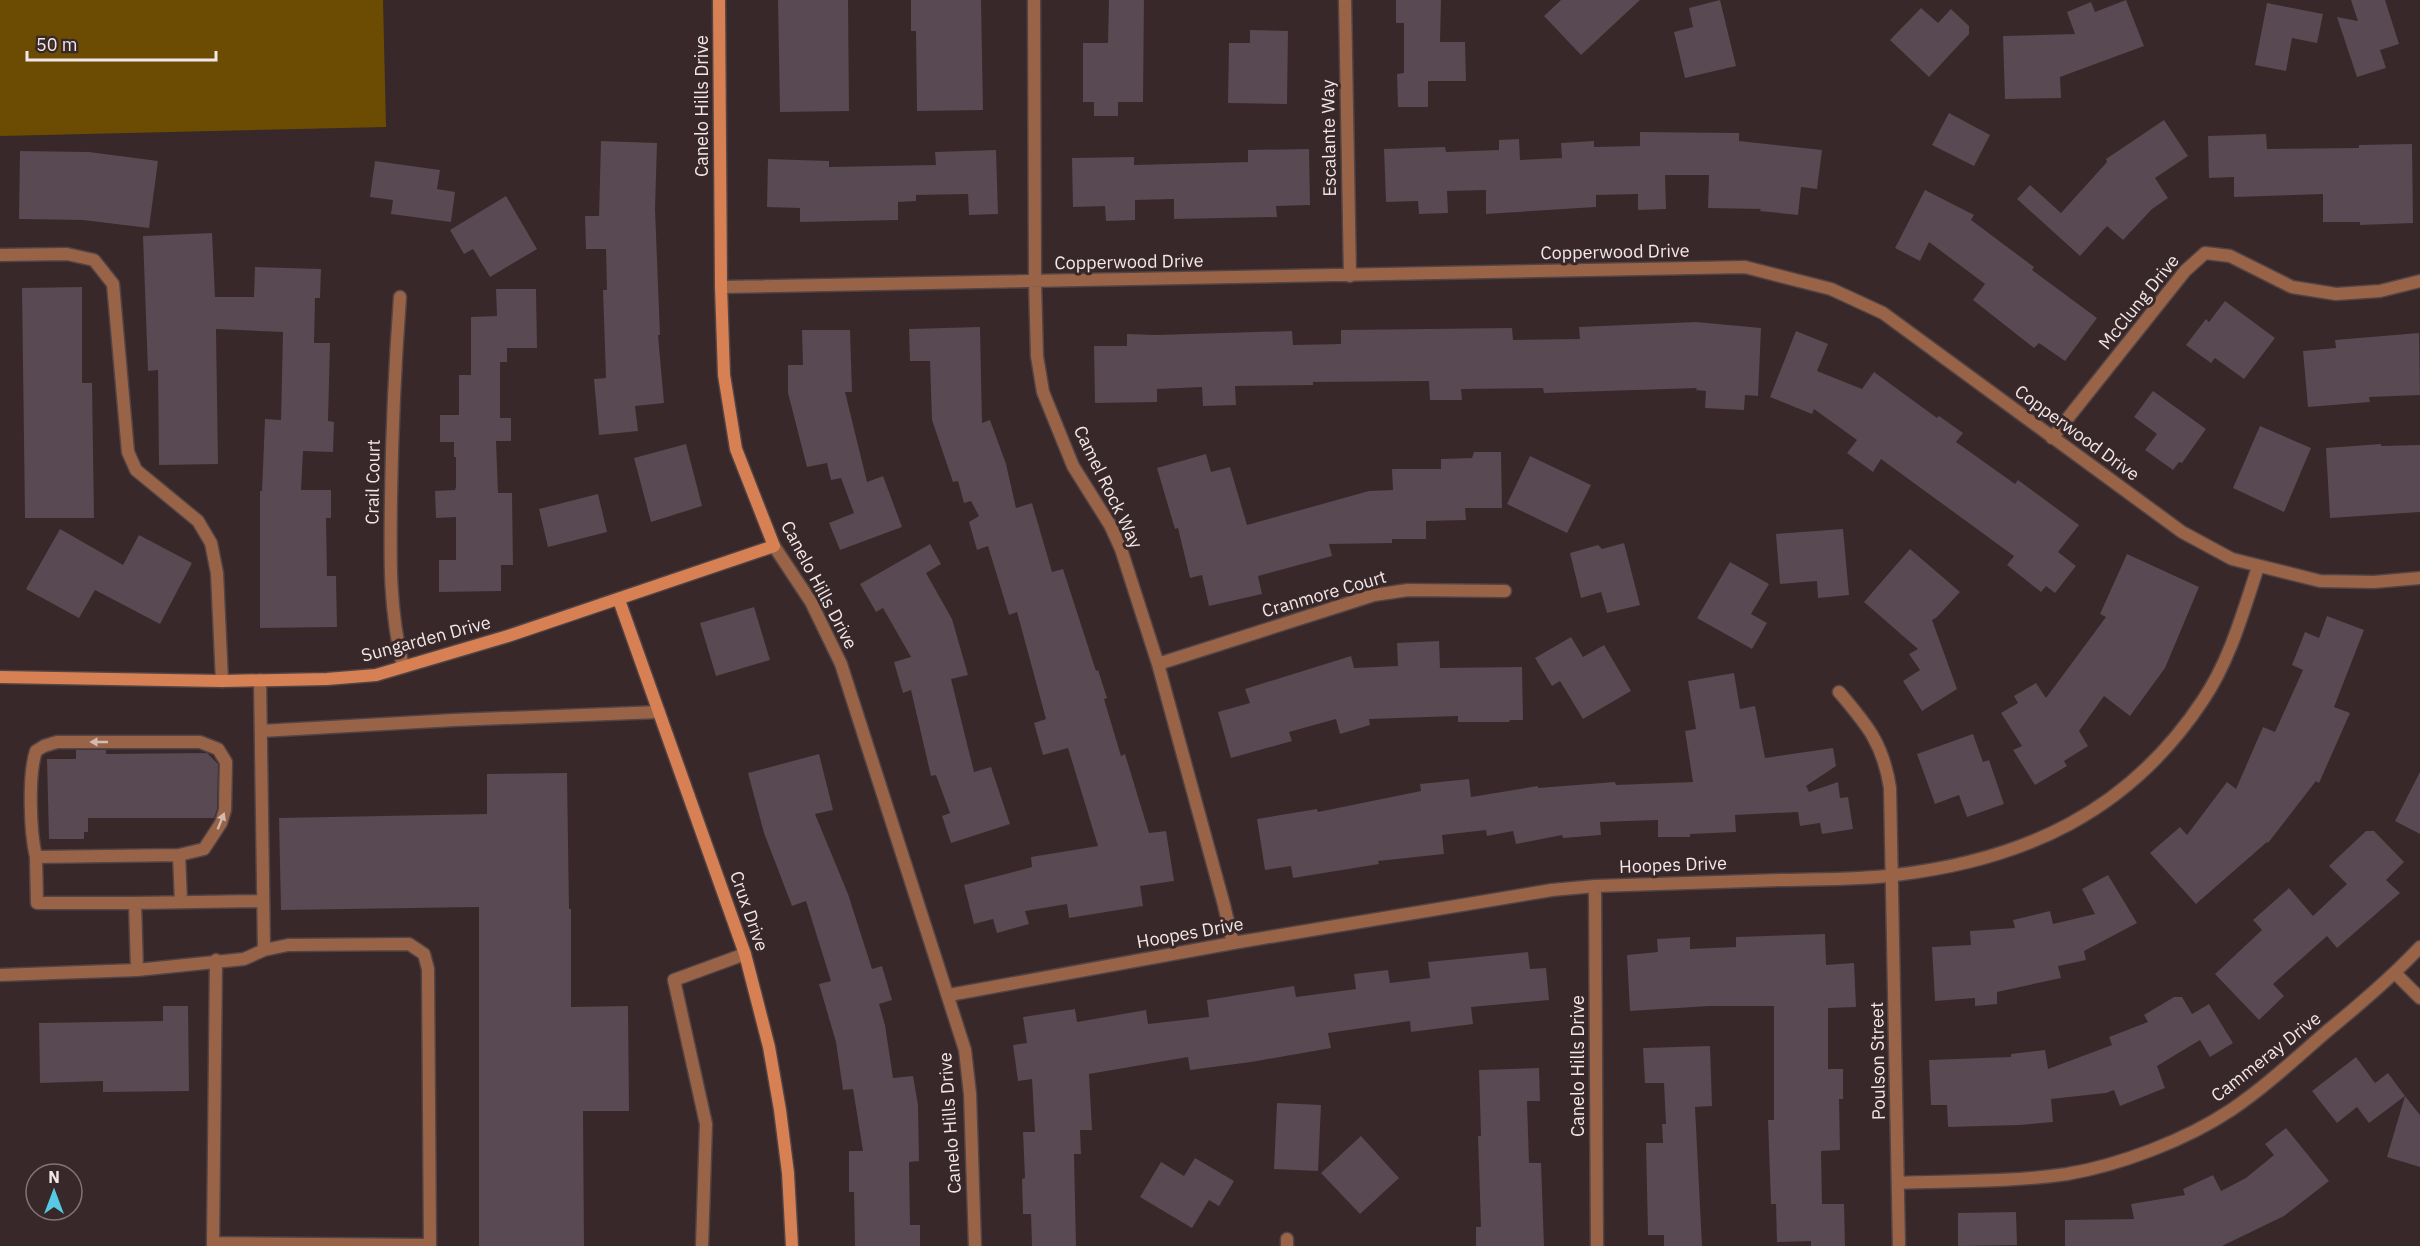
<svg xmlns="http://www.w3.org/2000/svg" width="2420" height="1246" font-family="'IBM Plex Sans',sans-serif">
	<style>
		.green { fill: #6c4c03 }
		.building { fill: #584952 }
		.lines { fill: none; stroke-linecap: round; stroke-linejoin: round }
		.lane-casing { stroke: #524344; stroke-width: 15 }
		.street-casing { stroke: #524344; stroke-width: 15 }
		.secondary-casing { stroke: #524344; stroke-width: 15 }
		.lane { stroke: #996348; stroke-width: 12 }
		.street { stroke: #996348; stroke-width: 12 }
		.secondary { stroke: #d68053; stroke-width: 12 }
		.oneway { fill: #d3b9b0 }
		.labels { text-anchor: middle; stroke-width: 6; stroke-linejoin: round; paint-order: stroke }
		.street-label { font-size: 18px; fill: #f2e7e8; stroke: #382829 }
	</style>
	<rect width="100%" height="100%" fill="#382829"/>
	<path class="green" d="M 0,0 L 383,0 L 386,127 L 0,136 Z"/>
	<path class="building" d="M 778,0 L 848,0 L 849,111 L 780,112 Z
		M 911,0 L 981,0 L 983,110 L 917,111 L 916,31 L 911,31 Z
		M 1109,0 L 1144,0 L 1143,102 L 1118,102 L 1118,116 L 1094,116 L 1094,102 L 1083,102 L 1083,43 L 1108,43 Z
		M 1396,0 L 1441,0 L 1440,42 L 1465,42 L 1466,81 L 1428,81 L 1428,107 L 1398,107 L 1397,74 L 1404,73 L 1404,23 L 1396,23 Z
		M 1561,0 L 1640,0 L 1581,55 L 1544,16 Z
		M 1720,0 L 1736,66 L 1685,78 L 1674,32 L 1693,27 L 1689,8 Z
		M 2126,0 L 2144,46 L 2060,77 L 2061,98 L 2005,99 L 2003,36 L 2075,34 L 2067,12 L 2091,2 L 2095,12 Z
		M 2351,0 L 2385,0 L 2399,44 L 2380,50 L 2386,68 L 2357,77 L 2337,17 L 2358,21 Z
		M 2267,3 L 2323,14 L 2317,43 L 2292,38 L 2286,71 L 2255,65 Z
		M 1921,8 L 1938,23 L 1951,9 L 1969,26 L 1969,34 L 1929,77 L 1890,40 Z
		M 1250,30 L 1288,31 L 1287,104 L 1228,103 L 1229,43 L 1250,43 Z
		M 1949,113 L 1990,135 L 1974,166 L 1932,145 Z
		M 2164,120 L 2188,156 L 2155,178 L 2168,198 L 2152,209 L 2123,240 L 2107,226 L 2080,256 L 2017,199 L 2030,185 L 2061,213 L 2107,162 L 2106,159 Z
		M 1640,132 L 1739,133 L 1739,141 L 1822,150 L 1817,189 L 1801,187 L 1798,215 L 1760,211 L 1761,209 L 1708,208 L 1709,175 L 1665,175 L 1666,209 L 1638,210 L 1638,194 L 1596,195 L 1596,207 L 1486,214 L 1486,190 L 1447,191 L 1448,213 L 1419,214 L 1418,201 L 1386,202 L 1384,149 L 1445,147 L 1446,152 L 1499,150 L 1499,140 L 1519,139 L 1520,160 L 1562,158 L 1561,143 L 1594,141 L 1594,147 L 1640,146 Z
		M 2266,134 L 2267,149 L 2359,148 L 2359,145 L 2412,144 L 2413,223 L 2360,225 L 2360,222 L 2323,222 L 2323,194 L 2234,197 L 2234,177 L 2209,178 L 2208,136 Z
		M 601,141 L 657,143 L 655,209 L 660,335 L 658,335 L 664,403 L 635,406 L 638,431 L 599,435 L 594,379 L 606,378 L 603,290 L 607,290 L 606,249 L 586,249 L 585,216 L 599,216 Z
		M 1309,149 L 1310,205 L 1276,206 L 1277,217 L 1174,219 L 1174,199 L 1135,200 L 1135,220 L 1106,221 L 1105,206 L 1073,207 L 1072,158 L 1134,157 L 1134,165 L 1248,162 L 1248,150 Z
		M 996,150 L 998,214 L 969,215 L 968,194 L 916,195 L 916,201 L 898,202 L 898,220 L 800,222 L 800,208 L 767,207 L 768,159 L 829,161 L 829,167 L 936,165 L 935,152 Z
		M 20,151 L 89,152 L 158,161 L 149,228 L 83,220 L 19,219 Z
		M 375,161 L 440,170 L 437,189 L 455,192 L 451,222 L 391,214 L 393,200 L 370,197 Z
		M 1925,190 L 1974,215 L 1971,220 L 2034,267 L 2032,270 L 2097,318 L 2065,361 L 2039,343 L 2034,348 L 1973,300 L 1985,284 L 1929,242 L 1920,261 L 1895,248 Z
		M 506,196 L 537,249 L 490,277 L 473,249 L 464,254 L 450,230 Z
		M 212,233 L 215,297 L 254,297 L 255,267 L 321,269 L 320,298 L 315,298 L 314,343 L 330,343 L 328,421 L 334,422 L 333,452 L 303,451 L 301,490 L 331,490 L 331,518 L 326,518 L 327,576 L 336,576 L 337,627 L 260,628 L 260,491 L 262,491 L 265,419 L 281,420 L 283,332 L 216,329 L 218,464 L 159,465 L 158,370 L 148,371 L 143,236 Z
		M 82,287 L 82,383 L 92,383 L 94,518 L 25,518 L 22,288 Z
		M 496,289 L 536,289 L 537,348 L 507,348 L 507,362 L 500,362 L 500,418 L 511,418 L 511,441 L 496,441 L 498,493 L 512,493 L 513,565 L 501,565 L 501,591 L 439,592 L 439,560 L 456,560 L 456,517 L 436,518 L 435,491 L 455,490 L 456,487 L 456,457 L 454,457 L 454,442 L 440,442 L 440,415 L 459,415 L 459,375 L 471,375 L 471,317 L 497,316 Z
		M 2225,301 L 2275,338 L 2244,379 L 2215,358 L 2211,363 L 2186,345 L 2206,319 L 2209,322 Z
		M 1696,322 L 1761,328 L 1758,396 L 1745,395 L 1744,410 L 1705,408 L 1706,391 L 1696,390 L 1697,388 L 1544,393 L 1543,388 L 1461,389 L 1462,400 L 1430,400 L 1429,381 L 1313,382 L 1313,385 L 1235,386 L 1236,405 L 1203,406 L 1202,387 L 1157,389 L 1157,402 L 1095,403 L 1094,346 L 1127,346 L 1127,334 L 1156,335 L 1292,331 L 1293,345 L 1341,344 L 1341,330 L 1512,328 L 1513,340 L 1580,339 L 1579,327 Z
		M 980,327 L 982,423 L 990,420 L 1006,464 L 1016,508 L 1032,503 L 1052,572 L 1063,569 L 1096,671 L 1098,670 L 1107,698 L 1104,699 L 1121,756 L 1125,754 L 1149,833 L 1166,831 L 1174,881 L 1140,886 L 1143,906 L 1069,918 L 1067,904 L 1025,911 L 1029,924 L 997,933 L 993,919 L 974,924 L 964,885 L 1032,867 L 1031,857 L 1098,846 L 1068,748 L 1043,755 L 1034,723 L 1046,719 L 1017,612 L 1009,615 L 988,546 L 977,550 L 969,522 L 979,516 L 971,501 L 964,503 L 958,481 L 953,482 L 932,420 L 930,361 L 910,361 L 909,329 Z
		M 802,330 L 850,330 L 852,392 L 845,392 L 867,482 L 883,476 L 902,527 L 840,550 L 829,523 L 854,513 L 841,478 L 831,480 L 827,463 L 807,467 L 788,393 L 788,365 L 803,365 Z
		M 1796,331 L 1828,344 L 1817,371 L 1862,389 L 1874,372 L 1937,418 L 1939,416 L 1963,433 L 1956,442 L 2015,484 L 2018,480 L 2079,525 L 2058,552 L 2076,566 L 2055,593 L 2046,586 L 2041,592 L 2007,565 L 2014,556 L 1881,459 L 1873,472 L 1847,453 L 1857,440 L 1814,409 L 1812,414 L 1770,397 Z
		M 2419,333 L 2420,395 L 2369,397 L 2370,402 L 2308,407 L 2303,351 L 2336,348 L 2335,340 Z
		M 2153,391 L 2206,429 L 2182,463 L 2179,462 L 2173,470 L 2145,450 L 2157,434 L 2134,417 Z
		M 2260,426 L 2311,448 L 2284,512 L 2233,488 Z
		M 686,444 L 702,506 L 651,522 L 634,458 Z
		M 2381,444 L 2381,446 L 2420,445 L 2420,512 L 2330,518 L 2326,448 Z
		M 1474,452 L 1501,452 L 1502,508 L 1465,508 L 1466,520 L 1426,521 L 1426,539 L 1392,539 L 1392,543 L 1329,544 L 1332,556 L 1258,576 L 1262,594 L 1209,606 L 1202,575 L 1190,578 L 1178,528 L 1175,529 L 1157,468 L 1206,454 L 1211,472 L 1230,467 L 1247,525 L 1369,491 L 1393,490 L 1392,469 L 1441,469 L 1441,459 L 1472,458 Z
		M 1530,456 L 1591,485 L 1567,533 L 1507,504 Z
		M 598,494 L 607,532 L 548,547 L 539,509 Z
		M 60,529 L 123,565 L 139,535 L 192,563 L 160,624 L 95,590 L 79,618 L 26,589 Z
		M 1843,529 L 1849,595 L 1818,598 L 1817,581 L 1780,584 L 1776,534 Z
		M 1624,543 L 1640,605 L 1607,613 L 1601,592 L 1581,598 L 1570,553 L 1598,545 L 1602,549 Z
		M 930,544 L 941,564 L 926,573 L 952,619 L 968,675 L 951,679 L 974,772 L 991,767 L 1010,824 L 951,843 L 942,816 L 950,813 L 936,775 L 931,776 L 911,690 L 903,693 L 894,662 L 911,657 L 883,608 L 876,612 L 860,584 Z
		M 1910,549 L 1960,592 L 1937,617 L 1932,620 L 1957,689 L 1922,711 L 1903,681 L 1920,670 L 1909,654 L 1918,649 L 1864,602 Z
		M 2127,554 L 2199,587 L 2165,668 L 2130,716 L 2104,696 L 2079,731 L 2088,746 L 2064,761 L 2067,766 L 2035,785 L 2013,750 L 2022,746 L 2001,713 L 2018,703 L 2014,696 L 2036,683 L 2046,698 L 2106,617 L 2100,614 Z
		M 1730,562 L 1769,584 L 1751,614 L 1767,623 L 1752,649 L 1697,618 Z
		M 754,607 L 770,660 L 716,676 L 700,623 Z
		M 2327,616 L 2364,630 L 2334,707 L 2350,713 L 2319,783 L 2316,781 L 2268,843 L 2267,842 L 2196,904 L 2150,853 L 2180,827 L 2187,835 L 2227,782 L 2236,789 L 2263,727 L 2275,732 L 2303,670 L 2292,665 L 2305,632 L 2319,638 Z
		M 1571,637 L 1583,657 L 1604,645 L 1631,691 L 1583,719 L 1560,681 L 1552,686 L 1535,658 Z
		M 1439,641 L 1440,668 L 1522,667 L 1523,720 L 1510,720 L 1509,722 L 1458,722 L 1458,716 L 1369,719 L 1370,725 L 1340,734 L 1336,719 L 1289,732 L 1292,741 L 1231,758 L 1218,712 L 1250,703 L 1245,689 L 1351,656 L 1354,668 L 1398,666 L 1397,643 Z
		M 1734,673 L 1740,709 L 1755,706 L 1765,758 L 1833,748 L 1836,766 L 1806,786 L 1809,792 L 1838,782 L 1840,798 L 1848,797 L 1853,829 L 1822,834 L 1820,823 L 1800,826 L 1798,812 L 1735,815 L 1736,832 L 1690,834 L 1690,837 L 1658,837 L 1658,820 L 1600,822 L 1601,835 L 1563,838 L 1562,835 L 1516,844 L 1513,831 L 1487,836 L 1486,830 L 1442,835 L 1444,854 L 1378,861 L 1379,864 L 1293,878 L 1291,866 L 1265,870 L 1257,819 L 1317,809 L 1318,812 L 1421,791 L 1420,784 L 1469,779 L 1471,797 L 1538,786 L 1538,788 L 1615,782 L 1616,785 L 1693,782 L 1685,731 L 1696,729 L 1688,681 Z
		M 1973,734 L 1983,762 L 1989,760 L 2004,804 L 1967,817 L 1959,795 L 1935,804 L 1917,754 Z
		M 76,750 L 106,750 L 106,754 L 207,753 L 218,764 L 217,809 L 214,818 L 88,818 L 88,832 L 84,832 L 84,839 L 49,839 L 47,759 L 76,759 Z
		M 819,754 L 833,810 L 815,814 L 848,894 L 872,969 L 882,966 L 892,1000 L 879,1004 L 885,1025 L 893,1078 L 913,1076 L 918,1105 L 919,1161 L 909,1162 L 910,1225 L 920,1225 L 920,1246 L 855,1246 L 854,1192 L 849,1192 L 849,1151 L 863,1151 L 853,1089 L 843,1090 L 836,1042 L 819,984 L 831,981 L 806,901 L 792,906 L 764,833 L 748,773 Z
		M 2420,772 L 2420,834 L 2395,821 Z
		M 567,773 L 569,909 L 571,909 L 571,1007 L 628,1006 L 629,1111 L 583,1111 L 584,1246 L 479,1246 L 479,907 L 281,910 L 279,818 L 487,814 L 487,774 Z
		M 2366,831 L 2374,831 L 2404,862 L 2386,880 L 2400,893 L 2337,948 L 2327,936 L 2273,984 L 2284,996 L 2259,1020 L 2215,974 L 2262,930 L 2253,920 L 2289,888 L 2313,916 L 2347,884 L 2329,866 Z
		M 2108,875 L 2137,923 L 2084,951 L 2086,960 L 2058,966 L 2061,978 L 1997,992 L 1997,1004 L 1975,1006 L 1975,998 L 1935,1001 L 1932,947 L 1971,945 L 1970,931 L 2015,928 L 2013,920 L 2050,911 L 2053,924 L 2095,914 L 2082,889 Z
		M 1825,934 L 1826,965 L 1854,963 L 1856,1007 L 1828,1008 L 1828,1069 L 1843,1069 L 1843,1099 L 1839,1099 L 1840,1150 L 1821,1151 L 1822,1204 L 1844,1204 L 1845,1246 L 1811,1246 L 1811,1241 L 1777,1242 L 1776,1204 L 1771,1204 L 1768,1120 L 1774,1120 L 1774,1006 L 1709,1006 L 1630,1011 L 1627,955 L 1658,952 L 1657,939 L 1690,937 L 1690,949 L 1736,947 L 1736,937 Z
		M 1528,952 L 1530,969 L 1546,968 L 1549,1000 L 1471,1007 L 1473,1024 L 1411,1032 L 1410,1021 L 1328,1033 L 1331,1048 L 1251,1062 L 1190,1070 L 1188,1057 L 1089,1074 L 1092,1130 L 1080,1130 L 1081,1154 L 1074,1154 L 1076,1246 L 1032,1246 L 1031,1214 L 1023,1214 L 1022,1179 L 1025,1178 L 1023,1132 L 1035,1132 L 1032,1079 L 1018,1081 L 1013,1045 L 1027,1043 L 1023,1017 L 1075,1009 L 1077,1022 L 1146,1010 L 1148,1024 L 1209,1017 L 1207,1000 L 1294,986 L 1296,997 L 1356,989 L 1354,974 L 1388,970 L 1390,983 L 1430,978 L 1428,962 Z
		M 2174,997 L 2182,997 L 2192,1014 L 2209,1004 L 2233,1043 L 2210,1057 L 2200,1040 L 2157,1066 L 2165,1088 L 2120,1106 L 2114,1090 L 2106,1093 L 2051,1099 L 2053,1122 L 2019,1125 L 1948,1127 L 1947,1105 L 1931,1105 L 1929,1060 L 2011,1057 L 2011,1054 L 2045,1050 L 2048,1069 L 2112,1045 L 2109,1037 L 2148,1022 L 2144,1015 Z
		M 163,1006 L 188,1006 L 189,1091 L 103,1092 L 103,1081 L 40,1083 L 39,1023 L 163,1021 Z
		M 1710,1046 L 1712,1106 L 1695,1107 L 1702,1246 L 1664,1246 L 1664,1235 L 1648,1235 L 1646,1143 L 1663,1143 L 1662,1124 L 1666,1124 L 1664,1083 L 1645,1083 L 1643,1048 Z
		M 2356,1057 L 2375,1083 L 2388,1073 L 2405,1096 L 2369,1123 L 2357,1107 L 2337,1123 L 2312,1091 Z
		M 1539,1068 L 1540,1101 L 1527,1101 L 1529,1163 L 1541,1163 L 1544,1246 L 1476,1246 L 1476,1227 L 1481,1227 L 1478,1136 L 1481,1136 L 1479,1070 Z
		M 2405,1096 L 2420,1115 L 2420,1167 L 2387,1157 Z
		M 1277,1103 L 1321,1105 L 1318,1171 L 1274,1169 Z
		M 2286,1128 L 2329,1181 L 2284,1216 L 2222,1246 L 2065,1246 L 2065,1220 L 2134,1219 L 2131,1204 L 2185,1195 L 2183,1189 L 2213,1175 L 2221,1191 L 2246,1178 L 2274,1155 L 2265,1144 Z
		M 1361,1136 L 1399,1178 L 1360,1214 L 1321,1173 Z
		M 1195,1158 L 1234,1181 L 1219,1206 L 1209,1200 L 1192,1228 L 1140,1197 L 1161,1162 L 1184,1176 Z
		M 2016,1212 L 2017,1245 L 1958,1246 L 1958,1213 Z"/>
	<g class="lines">
		<g class="lane-casing">
			<path id="lane" d="M 260,680 L 264,950
				M 261,731 L 454,720 L 659,712
				M 36,857 C 30,832 28,775 36,751 L 44,746 L 57,742 L 200,742 L 218,749 L 226,762 L 225,810 L 221,823 L 204,849 L 179,855
				M 135,903 L 263,901
				M 137,970 L 135,903 L 37,903 L 36,857 L 179,855 L 181,902
				M 0,975 L 137,970 L 244,959 L 264,950 L 288,945 L 409,944 L 424,954 L 428,969 L 430,1246
				M 213,1243 L 430,1245
				M 213,1246 L 216,960
				M 702,1246 L 706,1124 L 674,980 L 745,954"/>
		</g>
		<g class="street-casing">
			<path id="street" d="M 1034,0 L 1035,282 L 1037,356 L 1043,392 L 1073,466 L 1110,525 L 1121,549 L 1158,664 L 1224,905 L 1233,943
				M 1345,0 L 1350,276
				M 0,255 L 67,254 L 94,260 L 113,284 L 128,452 L 136,470 L 198,521 L 211,543 L 217,573 L 222,681
				M 721,287 L 1745,267 L 1831,289 L 1883,313 L 2182,532 L 2232,559 L 2320,581 L 2374,582 L 2420,578
				M 400,297 C 395,364 392,431 391,498 C 390,559 389,608 403,667
				M 2052,438 L 2185,271 L 2205,253 L 2230,256 L 2292,287 L 2336,294 L 2380,291 L 2420,281
				M 774,546 L 811,602 L 841,664 L 965,1050 L 970,1094 L 975,1246
				M 1158,664 L 1374,595 L 1408,590 L 1505,591
				M 1839,692 C 1867,725 1883,743 1890,788 L 1899,1246
				M 1595,886 L 1597,1246
				M 2395,973 L 2420,998
				M 949,995 L 1233,943 L 1552,890 L 1595,886 C 1657,884 1719,882 1781,880 C 1819,879 1857,880 1895,875 C 2024,860 2129,812 2203,700 C 2230,660 2243,612 2258,567
				M 1899,1183 C 1955,1181 2012,1182 2067,1174 C 2120,1165 2186,1140 2231,1110 C 2265,1087 2295,1059 2326,1032 C 2359,1005 2391,978 2420,947
				M 1287,1239 L 1287,1246"/>
		</g>
		<g class="secondary-casing">
			<path id="secondary" d="M 619,600 L 745,954 L 769,1047 L 780,1110 L 788,1173 L 792,1246
				M 0,677 L 222,681 L 327,679 L 376,675 L 508,636 L 774,546 L 736,449 L 724,375 L 721,287 L 719,0"/>
		</g>
		<use href="#lane" class="lane"/>
		<use href="#street" class="street"/>
		<use href="#secondary" class="secondary"/>
	</g>
	<defs><path id="oneway-solid" d="M-6-.8H1V-3.2L6.5 0L1 3.2V.8H-6Z" transform="scale(1.5)"/></defs>
	<g class="oneway">
		<use href="#oneway-solid" transform="translate(99 742) rotate(-180)"/>
		<use href="#oneway-solid" transform="translate(221 821) rotate(-68)"/>
	</g>
	<g class="labels">
		<g class="street-label">
			<text transform="translate(702 106) rotate(-90)" y="6">Canelo Hills Drive</text>
			<text transform="translate(1329 138) rotate(-91)" y="6">Escalante Way</text>
			<text transform="translate(1615 252) rotate(-1)" y="6">Copperwood Drive</text>
			<text transform="translate(1129 262) rotate(-1)" y="6">Copperwood Drive</text>
			<text transform="translate(2139 302) rotate(-51)" y="6">McClung Drive</text>
			<text transform="translate(2077 433) rotate(36)" y="6">Copperwood Drive</text>
			<text transform="translate(373 482) rotate(-89)" y="6">Crail Court</text>
			<text transform="translate(1108 487) rotate(64)" y="6">Camel Rock Way</text>
			<text transform="translate(819 585) rotate(62)" y="6">Canelo Hills Drive</text>
			<text transform="translate(1324 594) rotate(-16)" y="6">Cranmore Court</text>
			<text transform="translate(426 639) rotate(-15)" y="6">Sungarden Drive</text>
			<text transform="translate(1673 865) rotate(-2)" y="6">Hoopes Drive</text>
			<text transform="translate(749 911) rotate(71)" y="6">Crux Drive</text>
			<text transform="translate(1190 933) rotate(-10)" y="6">Hoopes Drive</text>
			<text transform="translate(2266 1057) rotate(-38)" y="6">Cammeray Drive</text>
			<text transform="translate(1878 1061) rotate(-91)" y="6">Poulson Street</text>
			<text transform="translate(1578 1066) rotate(-90)" y="6">Canelo Hills Drive</text>
			<text transform="translate(950 1123) rotate(-94)" y="6">Canelo Hills Drive</text>
		</g>
	</g>
	<g transform="translate(54 1192)"><circle r="28" fill="#382829" stroke="#827475" stroke-width="1.5"/>
	<path d="M0-4.5L10 22L0 15L-10 22Z" fill="#58c9e3"/>
	<text y="-9" font-size="16" font-weight="bold" text-anchor="middle" fill="#f2e7e8">N</text>
	</g>
	<path d="M27 51v9h189v-9" fill="none" stroke="#f2e7e8" stroke-width="3"/>
	<text x="36" y="51" font-size="18" fill="#f2e7e8" stroke="#382829" stroke-width="4.5" paint-order="stroke">50 m</text>
</svg>
